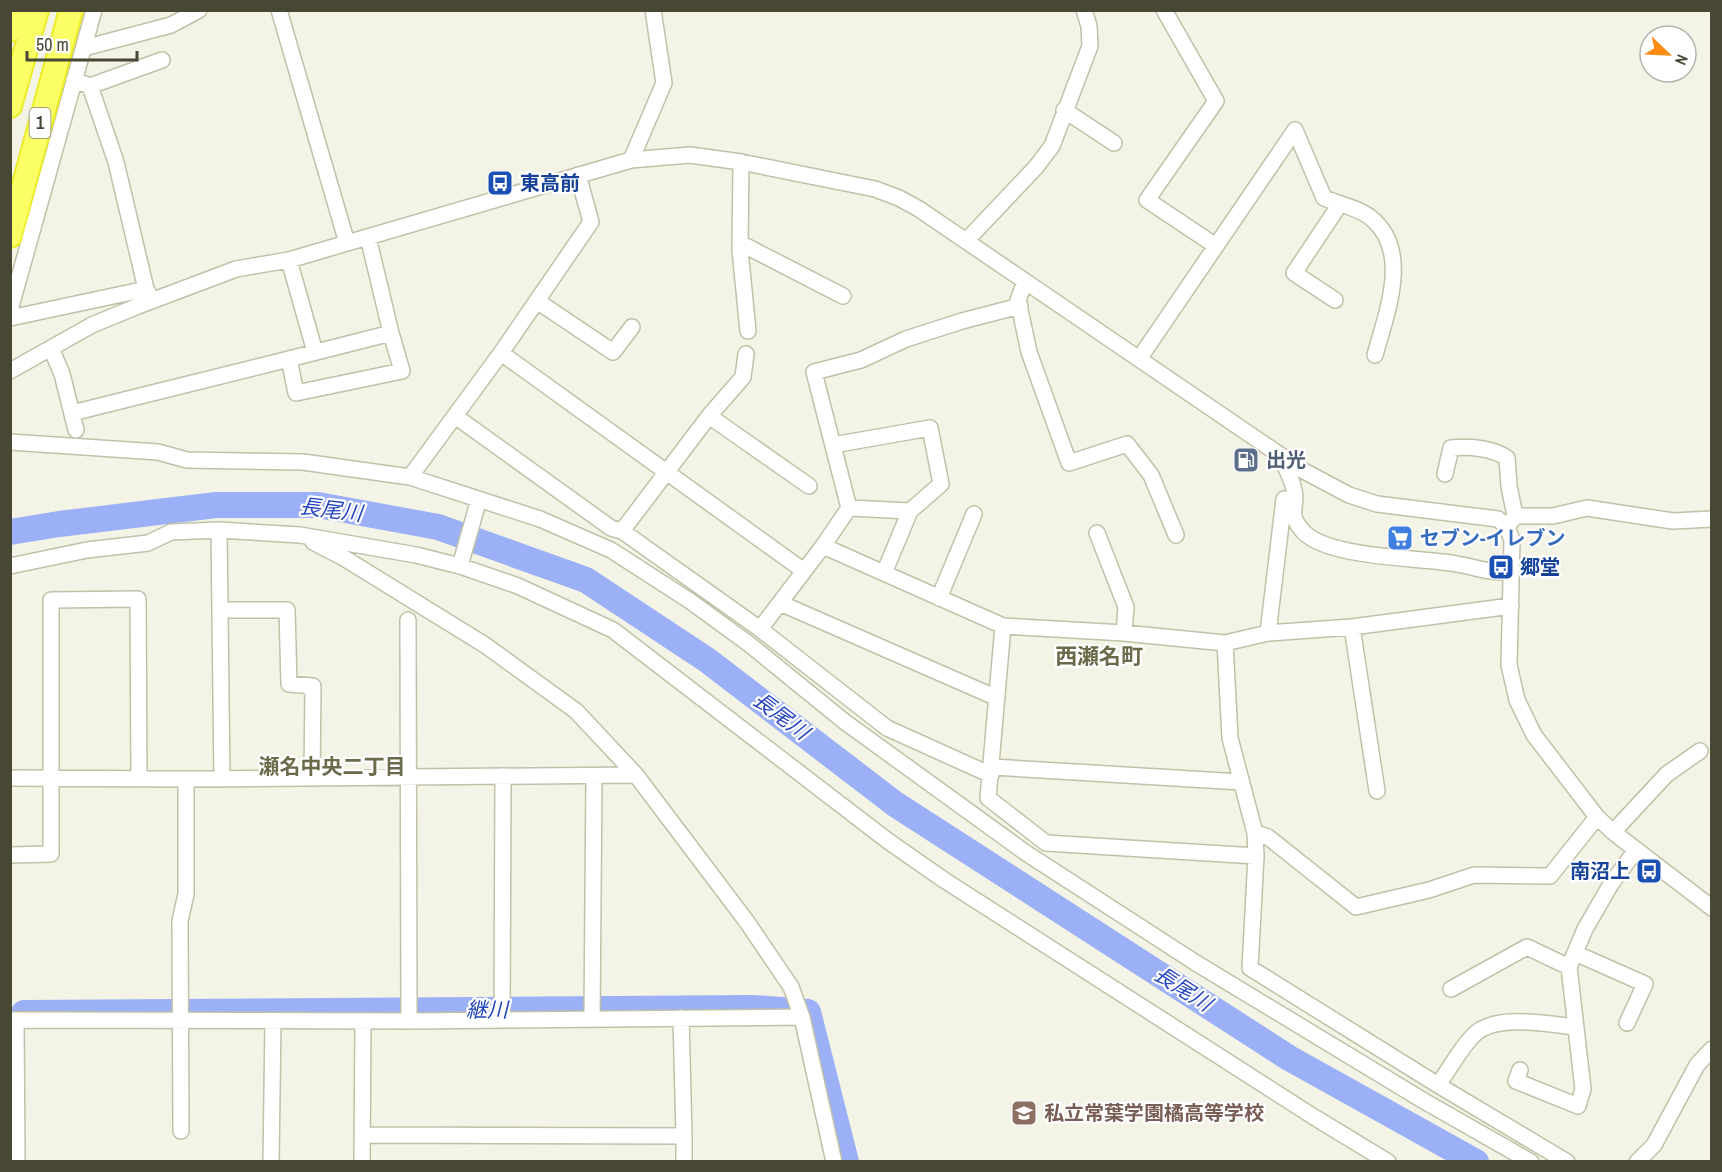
<svg xmlns="http://www.w3.org/2000/svg" width="1722" height="1172" font-family="'Archivo Narrow','Noto Sans JP',sans-serif">
	<style>
		.lines { fill: none; stroke-linecap: round; stroke-linejoin: round }
		.river { stroke: #9bb0f7; stroke-width: 26 }
		.minor-casing { stroke: #c0c1a7; stroke-width: 18 }
		.highway-casing { stroke: #ecec27; stroke-width: 26 }
		.minor { stroke: #fff; stroke-width: 15 }
		.highway { stroke: #faff65; stroke-width: 22 }
		.labels { text-anchor: middle; stroke-width: 4.5; stroke-linejoin: round; paint-order: stroke }
		.shield { fill: #fff; stroke: #7e7e71; stroke-width: 1.5 }
		.shield-label { font-size: 18px; font-weight: bold; fill: #474734 }
		.transit-label { font-size: 20px; font-weight: bold; fill: #164399; stroke: #fff; text-anchor: start }
		.service-label { font-size: 20px; font-weight: bold; fill: #4e5e75; stroke: #fff; text-anchor: start }
		.shop-label { font-size: 20px; font-weight: bold; fill: #366cbe; stroke: #fff; text-anchor: start }
		.education-label { font-size: 20px; font-weight: bold; fill: #785e54; stroke: #fff; text-anchor: start }
		.water-label { font-size: 21px; font-style: italic; fill: #2344be; stroke: #fff }
		.neighbourhood-label { font-size: 21px; font-weight: bold; fill: #6b6a4a; stroke: #fff }
		.quarter-label { font-size: 22px; font-weight: bold; fill: #6b6a4a; stroke: #fff }
	</style>
	<rect width="100%" height="100%" fill="#f3f4e5"/>
	<g class="lines">
		<path class="river" d="M 10,532 L 59,524 L 216,505 L 318,505 L 438,527 L 586,580 L 707,660 L 895,804 L 1289,1058 L 1476,1162
			M 24,1013 L 753,1008 L 808,1012 L 846,1162"/>
		<g class="minor-casing">
			<path id="minor" d="M 279,10 L 347,243
				M 1164,10 L 1216,101 L 1147,200 L 1216,246
				M 84,48 L 171,25 L 199,10
				M 74,80 L 90,86 L 116,162 L 146,289
				M 90,86 L 162,60
				M 1064,110 L 1114,143
				M 1295,130 L 1324,198 C 1339,204 1359,208 1371,218 C 1412,251 1386,314 1375,355
				M 631,160 L 664,83 L 653,10
				M 741,162 L 740,250 L 748,331
				M 368,237 L 391,333
				M 966,241 L 1036,167 L 1052,146 L 1090,46 L 1089,26 L 1084,10
				M 740,243 L 843,296
				M 289,260 L 315,352
				M 1025,282 L 1018,300 L 1029,352 L 1069,463 L 1127,444 L 1151,475 L 1176,535
				M 1335,300 L 1294,273 L 1340,204
				M 537,301 L 613,352 L 632,327
				M 10,310 L 94,10
				M 10,318 L 146,289 L 150,296
				M 51,348 L 62,374 L 76,430
				M 501,353 L 804,571 L 823,546 L 1003,626 L 1124,633 L 1225,643 L 1268,633 L 1352,627 L 1511,606
				M 1139,359 L 1295,130
				M 10,371 L 92,325 L 138,306 L 236,269 L 289,260 L 631,160 L 690,155 L 741,162 L 875,189 L 899,198 L 919,209 L 1302,470 L 1349,495 L 1377,504 L 1498,519 L 1507,527 L 1512,540 L 1509,665 L 1517,700 L 1534,735 L 1597,817 L 1613,832 L 1712,908
				M 72,413 L 289,359 L 391,333 L 402,371 L 296,393 L 289,359
				M 455,416 L 611,528 L 622,531 L 760,629 L 887,728 L 991,775
				M 709,416 L 809,486
				M 10,442 L 158,452 L 187,460 L 303,462 L 410,477 L 540,519 L 611,550 L 690,601 L 749,644 L 845,722 L 1026,853 L 1196,963 L 1424,1101 L 1531,1162
				M 833,445 L 930,428 L 941,484 L 910,511 L 849,508
				M 1286,468 C 1289,475 1293,483 1294,490 C 1298,507 1287,512 1301,529 C 1323,559 1421,557 1457,564 C 1479,568 1488,573 1511,572
				M 1445,474 L 1451,448 C 1469,446 1492,448 1507,458 L 1509,486 L 1515,516
				M 410,477 L 501,353 L 591,222 L 578,175
				M 1507,527 L 1515,516 L 1553,516 L 1587,508 L 1673,521 L 1712,519
				M 219,530 L 222,779
				M 622,531 L 709,416 L 743,377 L 746,354
				M 1097,533 L 1126,607 L 1124,633
				M 313,542 L 344,558 L 485,645 L 576,711 L 636,775 L 747,922 L 791,987 L 802,1017 L 834,1162
				M 823,546 L 849,508 L 814,372 L 861,360 L 906,339 L 962,321 L 1020,306
				M 10,566 L 87,550 L 148,543 L 171,532 L 219,530 L 300,535 L 416,555 L 460,566 L 518,586 L 613,630 L 888,841 L 944,880 L 1314,1117 L 1388,1162
				M 460,566 L 479,499
				M 884,573 L 910,511
				M 939,598 L 974,514
				M 780,603 L 997,698
				M 220,610 L 287,610 L 289,684 L 313,686 L 312,778
				M 408,620 L 409,1021
				M 1003,626 L 988,798 L 1046,843 L 1256,856
				M 1352,627 L 1377,791
				M 760,629 L 804,571
				M 1268,633 L 1284,499
				M 1225,643 L 1230,738 L 1255,833 L 1256,856 L 1250,968 L 1438,1085 L 1567,1162
				M 992,767 L 1241,782
				M 10,778 L 186,779 L 636,775
				M 1613,832 L 1667,774 L 1700,751
				M 1255,833 L 1268,837 L 1356,907 L 1429,890 L 1474,875 L 1550,876 L 1597,817
				M 10,855 L 51,854 L 51,600 L 138,599 L 139,779
				M 1575,953 L 1645,984 L 1627,1023
				M 1451,989 L 1527,947 L 1569,967
				M 592,1018 L 594,776
				M 681,1018 L 684,1136
				M 10,1020 L 409,1021 L 802,1017
				M 16,1020 L 17,1162
				M 502,1020 L 503,776
				M 1520,1070 L 1516,1081 L 1578,1106 L 1583,1089 L 1569,967 L 1585,929 L 1611,884 L 1636,850
				M 1438,1085 C 1449,1070 1462,1045 1476,1033 C 1498,1014 1548,1024 1575,1027
				M 181,1131 L 180,921 L 186,894 L 186,779
				M 363,1135 L 684,1136 L 684,1162
				M 271,1162 L 273,1022
				M 362,1162 L 363,1021
				M 1637,1162 L 1654,1145 L 1697,1065 L 1712,1049"/>
		</g>
		<g class="highway-casing">
			<path id="highway" d="M 10,30 L 16,10
				M 10,106 L 37,10
				M 10,236 L 71,10"/>
		</g>
		<use href="#minor" class="minor"/>
		<use href="#highway" class="highway"/>
	</g>
	<defs>
		<g id="bus-square" transform="scale(1.35)"><rect x="-9" y="-9" width="18" height="18" rx="4" fill="#1a4fb4" stroke="#fff"/><path d="M-5-6H5V4H4V6H2V4H-2V6H-4V4H-5ZM-3.5-4V0h7V-4ZM-3.5 1.2v1.5H-2V1.2ZM2 1.2v1.5H3.5V1.2Z" fill="#fff"/></g>
		<g id="fuel-square" transform="scale(1.35)"><rect x="-9" y="-9" width="18" height="18" rx="4" fill="#5c6f8a" stroke="#fff"/><path d="M-5.5-6h7V0h2V4h1.3V-2.5L3-4.5l.8-.8L6-3V5H2.5V1h-1V6h-7ZM-4.2-4.7v3.2H.2V-4.7Z" fill="#fff"/></g>
		<g id="supermarket-square" transform="scale(1.35)"><rect x="-9" y="-9" width="18" height="18" rx="4" fill="#3f7fe0" stroke="#fff"/><path d="M-6-5.5h2.5l.6 2H6L4.5 2H-2.5L-4.4-4H-6ZM-1.5 3.2a1.3 1.3 0 1 0 .1 0ZM3 3.2a1.3 1.3 0 1 0 .1 0Z" fill="#fff"/></g>
		<g id="school-square" transform="scale(1.35)"><rect x="-9" y="-9" width="18" height="18" rx="4" fill="#8d6e63" stroke="#fff"/><path d="M0-5L7-2L0 1L-7-2ZM-4 1L0 2.5L4 1V4Q0 6-4 4Z" fill="#fff"/></g>
	</defs>
	<g fill-rule="evenodd">
		<use href="#bus-square" x="500" y="183"/>
		<use href="#fuel-square" x="1246" y="460"/>
		<use href="#supermarket-square" x="1400" y="538"/>
		<use href="#bus-square" x="1501" y="567"/>
		<use href="#bus-square" x="1649" y="871"/>
		<use href="#school-square" x="1024" y="1113"/>
	</g>
	<g class="labels">
		<rect class="shield" x="29.5" y="108" width="21" height="30" rx="4.5"/>
		<g class="shield-label">
			<text x="40" y="129">1</text>
		</g>
		<g class="transit-label">
			<text x="520" y="190">東高前</text>
			<text x="1520" y="574">郷堂</text>
			<text x="1630" y="878" text-anchor="end">南沼上</text>
		</g>
		<g class="service-label">
			<text x="1266" y="467">出光</text>
		</g>
		<g class="shop-label">
			<text x="1420" y="545">セブン-イレブン</text>
		</g>
		<g class="education-label">
			<text x="1044" y="1120">私立常葉学園橘高等学校</text>
		</g>
		<g class="water-label">
			<text transform="translate(331 510) rotate(7)" y="7">長尾川</text>
			<text transform="translate(781 716) rotate(37)" y="7">長尾川</text>
			<text transform="translate(1183 989) rotate(33)" y="7">長尾川</text>
			<text x="487" y="1017">継川</text>
		</g>
		<g class="neighbourhood-label">
			<text x="332" y="774">瀬名中央二丁目</text>
		</g>
		<g class="quarter-label">
			<text x="1099" y="664">西瀬名町</text>
		</g>
	</g>
	<rect width="1722" height="1172" fill="none" stroke="#474734" stroke-width="24"/>
	<g transform="translate(1668 54) rotate(113)"><circle r="28" fill="#ffffff" stroke="#b5b5ae" stroke-width="1.5"/>
	<path d="M0-4.5L10 22L0 15L-10 22Z" fill="#ff8c11"/>
	<text y="-9" font-size="16" font-weight="bold" text-anchor="middle" fill="#474734">N</text>
	</g>
	<path d="M27 51v9h110v-9" fill="none" stroke="#474734" stroke-width="3"/>
	<text x="36" y="51" font-size="18" fill="#474734" stroke="#ffffff" stroke-width="4.5" paint-order="stroke">50 m</text>
</svg>
